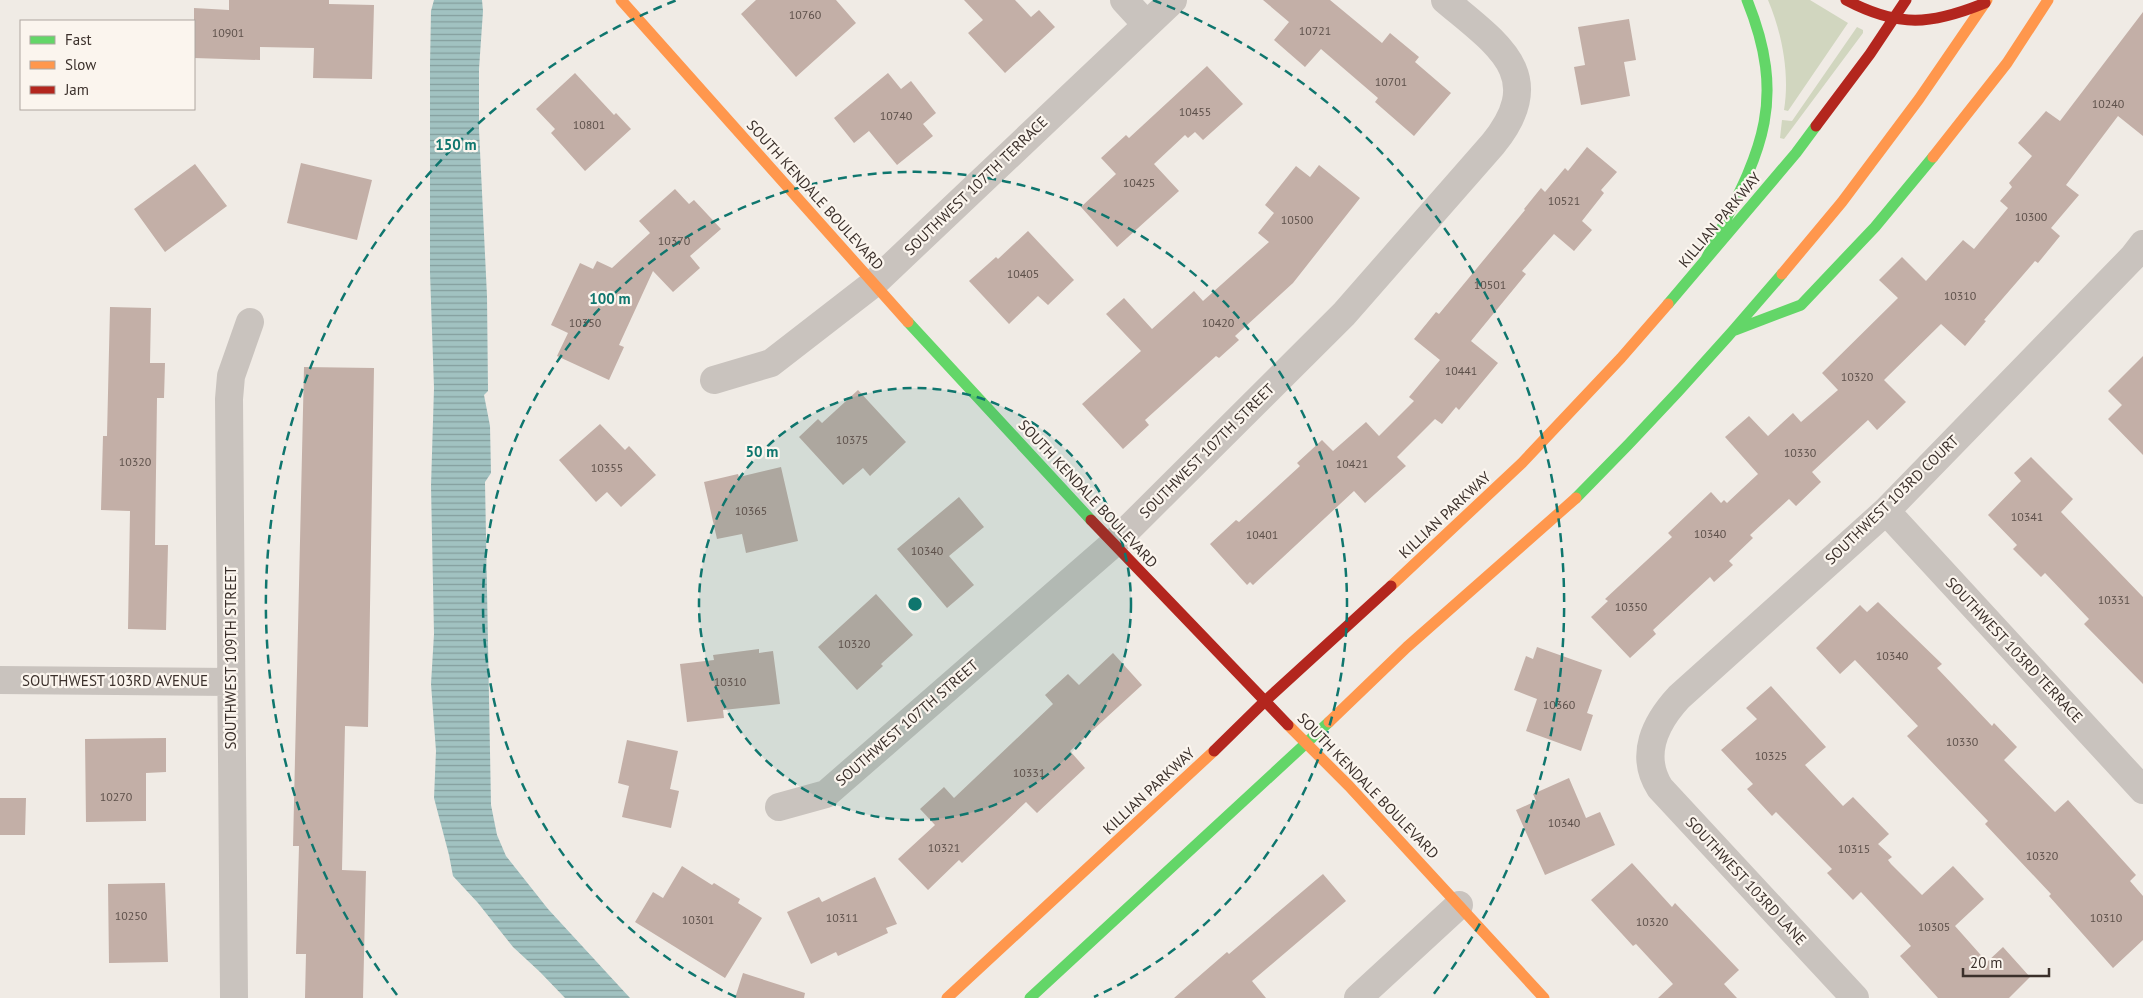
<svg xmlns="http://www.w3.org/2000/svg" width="2143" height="998" font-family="'PT Sans',sans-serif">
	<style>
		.green { fill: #d1d6bf }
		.water { fill: url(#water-rules) }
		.building { fill: #c3afa7 }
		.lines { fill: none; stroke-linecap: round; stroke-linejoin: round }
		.street { stroke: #c9c3be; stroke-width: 28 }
		.fast { stroke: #63d668; stroke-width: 11 }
		.slow { stroke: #ff974d; stroke-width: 11 }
		.jam { stroke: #b3261e; stroke-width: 11 }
		.ring { fill: none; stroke: #0f766e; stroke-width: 2.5; stroke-dasharray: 9 6 }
		.labels { text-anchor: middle; stroke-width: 4.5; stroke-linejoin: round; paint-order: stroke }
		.number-label { font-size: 12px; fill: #5d504a }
		.street-label { font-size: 15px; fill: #3b302b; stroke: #fbf5ee }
		.centre { fill: #0f766e; stroke: #fbf5ee; stroke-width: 2.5 }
		.ring-label { font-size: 15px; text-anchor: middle; font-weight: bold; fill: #0f766e; stroke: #fbf5ee; stroke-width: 4.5; stroke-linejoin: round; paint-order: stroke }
	</style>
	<defs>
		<pattern id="water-rules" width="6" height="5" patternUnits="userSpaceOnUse" patternTransform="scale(1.25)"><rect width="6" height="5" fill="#a1c2c1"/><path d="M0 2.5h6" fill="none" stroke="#849e9d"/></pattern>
	</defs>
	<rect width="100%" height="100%" fill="#f0ebe5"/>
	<path class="green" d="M 1768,0 L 1810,0 L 1848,23 L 1788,111 L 1784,110 C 1790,74 1782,33 1768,0 Z
		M 1857,27 L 1863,30 L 1863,33 L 1784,139 L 1780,138 L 1782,120 L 1792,121 Z"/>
	<path class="water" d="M 434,0 L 482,0 L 483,11 L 479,69 L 479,130 L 487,296 L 488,391 L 484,395 L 490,426 L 491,473 L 485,482 L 491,805 L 497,835 L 506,856 L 548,909 L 630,998 L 565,998 L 540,972 L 513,947 L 478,903 L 453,876 L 449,855 L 434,798 L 436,751 L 431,684 L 434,634 L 431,486 L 434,388 L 430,273 L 430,64 L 431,11 Z"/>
	<path class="building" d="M 229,0 L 329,0 L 329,4 L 374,5 L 372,79 L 313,78 L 314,48 L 260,47 L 260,60 L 194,58 L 194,8 L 229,10 Z
		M 756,0 L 836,0 L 856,23 L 796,77 L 741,14 Z
		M 964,0 L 1015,0 L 1031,17 L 1039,10 L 1055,27 L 1005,73 L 968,33 L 983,20 Z
		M 1263,0 L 1330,0 L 1382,43 L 1390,33 L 1419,57 L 1415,62 L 1451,93 L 1414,136 L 1375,102 L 1378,98 L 1321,49 L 1305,67 L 1274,40 L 1289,22 Z
		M 2143,12 L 2143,136 L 2118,116 L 2066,185 L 2079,195 L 2051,228 L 2060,236 L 2038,263 L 2035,261 L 1984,320 L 1986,321 L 1965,346 L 1941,324 L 1884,380 L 1906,402 L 1877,430 L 1868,420 L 1812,472 L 1821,482 L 1796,506 L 1789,499 L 1750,535 L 1753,538 L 1729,561 L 1733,565 L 1714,582 L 1710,577 L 1653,630 L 1656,634 L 1630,658 L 1591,617 L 1608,601 L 1605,599 L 1672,537 L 1668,533 L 1711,492 L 1721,503 L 1724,500 L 1727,503 L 1758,474 L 1725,437 L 1749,416 L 1768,436 L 1793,413 L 1801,422 L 1838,390 L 1822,373 L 1898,298 L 1879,280 L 1902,257 L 1926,281 L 1963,240 L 1974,249 L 2008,208 L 2000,201 L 2012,187 L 2009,183 L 2032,156 L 2018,143 L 2046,111 L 2060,121 Z
		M 1629,19 L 1636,60 L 1624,62 L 1630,96 L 1581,105 L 1574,67 L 1585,65 L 1578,27 Z
		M 1207,66 L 1243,104 L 1203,140 L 1195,132 L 1188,138 L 1185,135 L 1154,164 L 1179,191 L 1117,247 L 1081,207 L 1116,174 L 1101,158 L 1126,135 L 1129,138 Z
		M 575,73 L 614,115 L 616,113 L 631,129 L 585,171 L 551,133 L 555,129 L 536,109 Z
		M 888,73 L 901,89 L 911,81 L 936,113 L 923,124 L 933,136 L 897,165 L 869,131 L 854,143 L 834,118 Z
		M 1587,147 L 1617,172 L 1601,190 L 1604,193 L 1582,221 L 1592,230 L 1574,251 L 1554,234 L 1522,271 L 1526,274 L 1471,341 L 1498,363 L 1459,410 L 1456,407 L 1442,424 L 1435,419 L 1397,457 L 1406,466 L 1365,503 L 1354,491 L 1253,585 L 1250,582 L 1247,585 L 1210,544 L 1236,520 L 1239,522 L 1300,466 L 1297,463 L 1322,440 L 1333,451 L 1366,422 L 1379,436 L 1414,401 L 1409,397 L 1440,360 L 1414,339 L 1436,312 L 1439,314 L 1525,210 L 1524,209 L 1541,188 L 1545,192 L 1565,168 L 1568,171 Z
		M 301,163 L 372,180 L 357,240 L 287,223 Z
		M 195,164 L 227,206 L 165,252 L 134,209 Z
		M 1319,165 L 1360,198 L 1293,283 L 1235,336 L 1239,340 L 1219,358 L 1216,356 L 1145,420 L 1149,425 L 1123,449 L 1082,404 L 1141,351 L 1106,314 L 1124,298 L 1152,329 L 1194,291 L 1203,301 L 1269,242 L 1258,233 L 1274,213 L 1265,205 L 1296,166 L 1310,177 Z
		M 675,189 L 689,204 L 694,200 L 721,229 L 690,256 L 700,268 L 673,292 L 653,271 L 619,345 L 624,347 L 609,380 L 557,356 L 568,333 L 551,325 L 580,263 L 593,269 L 597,261 L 612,268 L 650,233 L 639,221 Z
		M 1028,231 L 1074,280 L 1048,305 L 1038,296 L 1009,324 L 969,281 L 996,257 L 998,259 Z
		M 110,307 L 151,308 L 150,363 L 165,363 L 164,398 L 157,398 L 155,545 L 168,545 L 166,630 L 128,629 L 130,511 L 101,510 L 103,436 L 107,436 Z
		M 2143,356 L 2143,455 L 2108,419 L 2122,405 L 2108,391 Z
		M 304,367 L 374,368 L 368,727 L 345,726 L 342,870 L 366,871 L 363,998 L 305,998 L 306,954 L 296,954 L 299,846 L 293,846 Z
		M 858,390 L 906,442 L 870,476 L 863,468 L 843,485 L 799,437 L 818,419 L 822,423 Z
		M 600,424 L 625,450 L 629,446 L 656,475 L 621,507 L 607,492 L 596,502 L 559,460 Z
		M 2031,457 L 2073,499 L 2061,512 L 2143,597 L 2143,684 L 2084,624 L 2089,619 L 2045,573 L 2041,577 L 2013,549 L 2017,545 L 1988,515 L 2021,481 L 2014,473 Z
		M 781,467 L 798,541 L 746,553 L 742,534 L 717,539 L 704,482 L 738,474 L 739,477 Z
		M 959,497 L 984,527 L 949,556 L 974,585 L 947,608 L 897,549 Z
		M 876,594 L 913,635 L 881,664 L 883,666 L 857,690 L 818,647 Z
		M 1878,602 L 1942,664 L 1937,668 L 1992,726 L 1994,723 L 2017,747 L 2004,760 L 2055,812 L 2068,800 L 2136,875 L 2130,881 L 2143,896 L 2143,940 L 2113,968 L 2049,896 L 2051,894 L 1985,824 L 1988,821 L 1907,736 L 1918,726 L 1855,660 L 1840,674 L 1816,648 L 1860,605 L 1867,612 Z
		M 1537,647 L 1602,670 L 1587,713 L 1593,715 L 1581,751 L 1526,731 L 1537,699 L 1514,690 L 1526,656 L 1533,659 Z
		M 759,649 L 759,653 L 773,651 L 780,704 L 723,710 L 724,718 L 687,722 L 680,664 L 714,660 L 713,655 Z
		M 1113,653 L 1142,685 L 1070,751 L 1085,768 L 1037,813 L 1026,802 L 962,863 L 959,860 L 928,890 L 898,859 L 935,825 L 920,809 L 944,787 L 954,798 L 1053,704 L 1045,695 L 1068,674 L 1079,685 Z
		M 1771,686 L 1826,747 L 1805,765 L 1843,806 L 1853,797 L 1889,834 L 1878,844 L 1892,857 L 1888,860 L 1891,864 L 1922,895 L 1953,866 L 1984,899 L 1955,926 L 1987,962 L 2003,947 L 2030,977 L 2009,998 L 1938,998 L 1900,956 L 1911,946 L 1861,892 L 1853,900 L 1827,873 L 1832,869 L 1776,812 L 1772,816 L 1747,789 L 1753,784 L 1721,750 L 1757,719 L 1746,708 Z
		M 166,738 L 166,772 L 146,773 L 146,821 L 86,822 L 85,739 Z
		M 627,740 L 678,751 L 670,789 L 679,791 L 671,828 L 622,817 L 629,786 L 618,783 Z
		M 1569,778 L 1586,818 L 1600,812 L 1615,845 L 1545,875 L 1516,810 L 1536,801 L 1533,794 Z
		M 0,798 L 26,798 L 25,835 L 0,835 Z
		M 1632,863 L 1672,907 L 1675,903 L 1739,970 L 1724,984 L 1737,998 L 1658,998 L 1673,984 L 1636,944 L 1633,946 L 1591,900 Z
		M 682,866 L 712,885 L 714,883 L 740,899 L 738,903 L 762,918 L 725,978 L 635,922 L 653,892 L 663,898 Z
		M 1323,874 L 1346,901 L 1252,981 L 1266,998 L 1174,998 L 1227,952 L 1229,954 Z
		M 875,877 L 897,924 L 886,928 L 888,933 L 838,956 L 836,952 L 811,964 L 787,912 L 819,897 L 822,902 Z
		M 165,883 L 168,962 L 109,963 L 108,884 Z
		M 743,973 L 805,993 L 804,998 L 735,998 Z"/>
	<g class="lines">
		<path class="street" d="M 1124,0 L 1146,24
			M 714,380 L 771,363 L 873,284 L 1173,0
			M 1886,511 L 2143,790
			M 0,680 L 231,682
			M 779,807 L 826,794 L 1113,544 L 1344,314 L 1493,144 C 1549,75 1497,44 1445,0
			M 234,998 L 229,399 L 231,376 L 250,322
			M 1358,998 L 1459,905
			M 1855,998 L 1660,788 C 1639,755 1655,723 1679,697 L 1886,511 L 2133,257 L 2143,244"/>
		<path class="fast" d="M 1706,259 C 1754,162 1792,111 1747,0
			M 1668,304 L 1796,153 L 1816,126
			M 908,322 L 1091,520
			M 1735,330 L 1801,305 L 1875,227 L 1933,157
			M 1576,498 C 1648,426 1716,352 1782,274
			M 1030,998 L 1329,722"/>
		<path class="slow" d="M 621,0 L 908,322
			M 1933,157 L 2007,63 L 2048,0
			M 1782,274 L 1842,202 L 1919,99 L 1987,0
			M 1391,586 L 1522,463 L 1621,358 L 1668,304
			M 1329,722 L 1407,647 L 1576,498
			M 1288,725 L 1349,786 L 1544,998
			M 947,998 L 1214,751"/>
		<path class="jam" d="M 1846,0 C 1899,28 1931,25 1985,3
			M 1816,126 L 1870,54 L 1906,0
			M 1091,520 L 1288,725
			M 1214,751 L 1265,701 L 1391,586"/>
	</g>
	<circle cx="915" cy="604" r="216" fill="#0f766e" fill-opacity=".12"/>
	<g class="ring">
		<circle cx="915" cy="604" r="216"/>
		<path d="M736 997A432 432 0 1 1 1094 997"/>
		<path d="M397 995A649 649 0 0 1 677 0M1153 0A649 649 0 0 1 1433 995"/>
	</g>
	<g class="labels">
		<g class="number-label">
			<text x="805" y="19">10760</text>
			<text x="1315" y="35">10721</text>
			<text x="228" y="37">10901</text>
			<text x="1391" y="86">10701</text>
			<text x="2108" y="108">10240</text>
			<text x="1195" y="116">10455</text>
			<text x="896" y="120">10740</text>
			<text x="589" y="129">10801</text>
			<text x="1139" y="187">10425</text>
			<text x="1564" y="205">10521</text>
			<text x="2031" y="221">10300</text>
			<text x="1297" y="224">10500</text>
			<text x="674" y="245">10370</text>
			<text x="1023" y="278">10405</text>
			<text x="1490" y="289">10501</text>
			<text x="1960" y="300">10310</text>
			<text x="585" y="327">10350</text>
			<text x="1218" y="327">10420</text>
			<text x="1461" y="375">10441</text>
			<text x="1857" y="381">10320</text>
			<text x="852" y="444">10375</text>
			<text x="1800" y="457">10330</text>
			<text x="135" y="466">10320</text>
			<text x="1352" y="468">10421</text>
			<text x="607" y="472">10355</text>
			<text x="751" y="515">10365</text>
			<text x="2027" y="521">10341</text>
			<text x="1710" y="538">10340</text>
			<text x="1262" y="539">10401</text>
			<text x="927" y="555">10340</text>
			<text x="2114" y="604">10331</text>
			<text x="1631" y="611">10350</text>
			<text x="854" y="648">10320</text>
			<text x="1892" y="660">10340</text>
			<text x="730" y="686">10310</text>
			<text x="1559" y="709">10360</text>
			<text x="1962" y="746">10330</text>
			<text x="1771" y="760">10325</text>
			<text x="1029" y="777">10331</text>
			<text x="116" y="801">10270</text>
			<text x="1564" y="827">10340</text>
			<text x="944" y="852">10321</text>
			<text x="1854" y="853">10315</text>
			<text x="2042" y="860">10320</text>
			<text x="131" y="920">10250</text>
			<text x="842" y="922">10311</text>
			<text x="2106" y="922">10310</text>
			<text x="698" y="924">10301</text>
			<text x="1652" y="926">10320</text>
			<text x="1934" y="931">10305</text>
		</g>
		<g class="street-label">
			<text transform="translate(976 186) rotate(-44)" y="5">SOUTHWEST 107TH TERRACE</text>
			<text transform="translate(815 195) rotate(48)" y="5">SOUTH KENDALE BOULEVARD</text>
			<text transform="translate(1720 220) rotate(-50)" y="5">KILLIAN PARKWAY</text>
			<text transform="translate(1207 451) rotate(-45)" y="5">SOUTHWEST 107TH STREET</text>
			<text transform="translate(1088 494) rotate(47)" y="5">SOUTH KENDALE BOULEVARD</text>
			<text transform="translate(1892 500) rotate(-44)" y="5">SOUTHWEST 103RD COURT</text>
			<text transform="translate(1445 515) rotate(-43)" y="5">KILLIAN PARKWAY</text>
			<text transform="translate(2014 650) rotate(47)" y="5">SOUTHWEST 103RD TERRACE</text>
			<text transform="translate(231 658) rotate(-90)" y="5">SOUTHWEST 109TH STREET</text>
			<text x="115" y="686">SOUTHWEST 103RD AVENUE</text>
			<text transform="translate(907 723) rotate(-41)" y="5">SOUTHWEST 107TH STREET</text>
			<text transform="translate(1368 786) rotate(46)" y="5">SOUTH KENDALE BOULEVARD</text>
			<text transform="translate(1149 791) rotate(-43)" y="5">KILLIAN PARKWAY</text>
			<text transform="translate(1746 881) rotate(47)" y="5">SOUTHWEST 103RD LANE</text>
		</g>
	</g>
	<circle cx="915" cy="604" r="8" class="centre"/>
	<g class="ring-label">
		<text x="456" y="150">150 m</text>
		<text x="610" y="304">100 m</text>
		<text x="762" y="457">50 m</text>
	</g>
	<rect x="20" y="20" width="175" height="90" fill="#fbf5ee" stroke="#aea6a0"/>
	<rect x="30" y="36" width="25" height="8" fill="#63d668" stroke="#aea6a0"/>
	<text x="65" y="45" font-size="15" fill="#3b302b">Fast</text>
	<rect x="30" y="61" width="25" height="8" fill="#ff974d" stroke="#aea6a0"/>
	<text x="65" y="70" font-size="15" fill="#3b302b">Slow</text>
	<rect x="30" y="86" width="25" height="8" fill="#b3261e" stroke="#aea6a0"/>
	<text x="65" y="95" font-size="15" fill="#3b302b">Jam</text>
	<path d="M1963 968v8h86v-8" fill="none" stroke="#3b302b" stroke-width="2.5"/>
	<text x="1970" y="968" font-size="15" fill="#3b302b" stroke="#fbf5ee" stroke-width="4" paint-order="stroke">20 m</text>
</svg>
